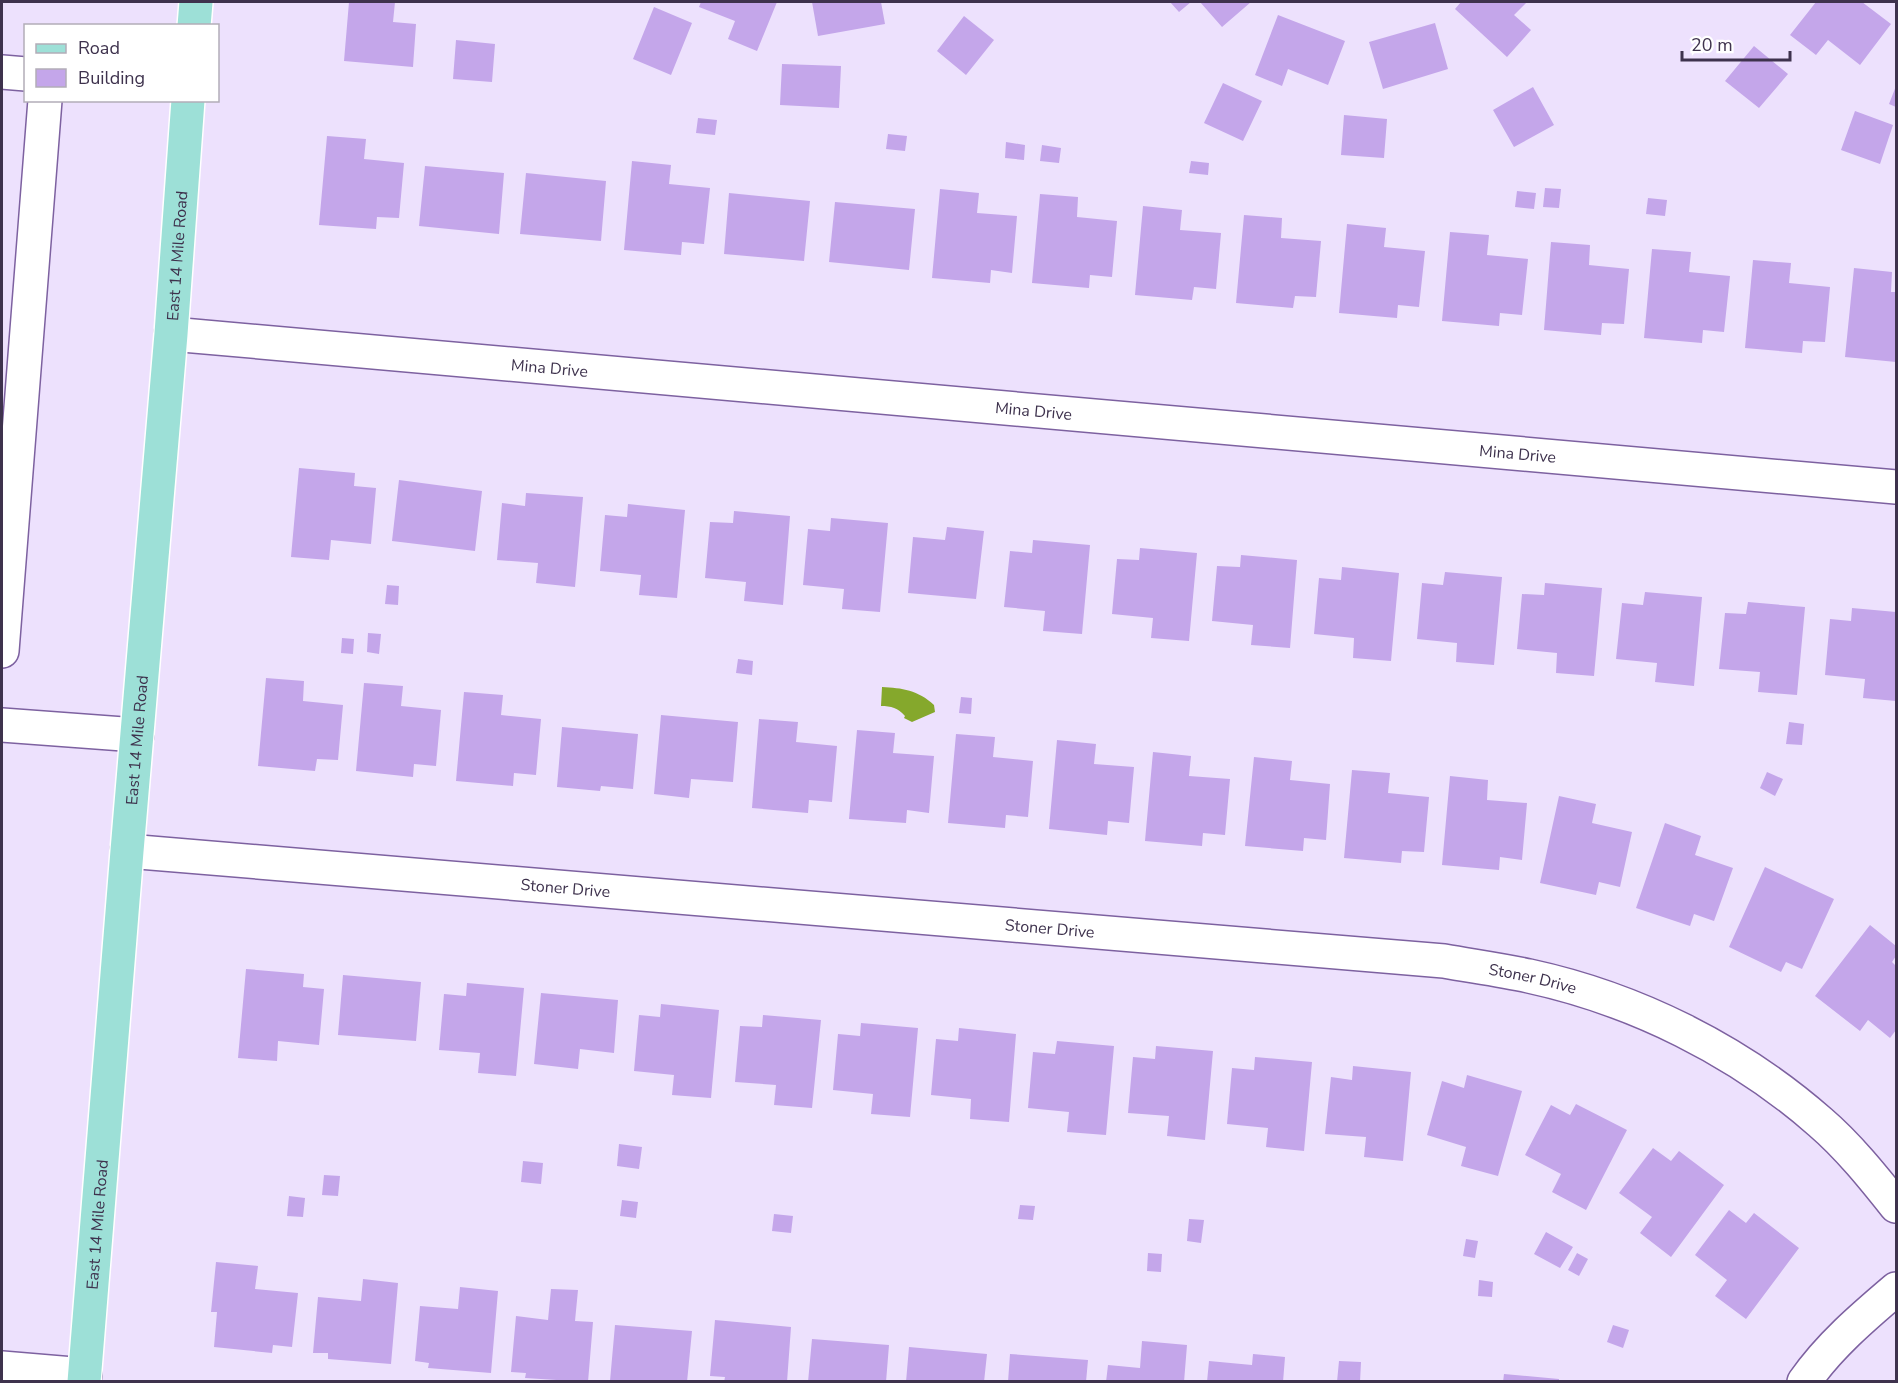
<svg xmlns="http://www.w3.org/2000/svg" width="1898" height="1383" font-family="'Nunito Sans',sans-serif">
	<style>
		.water { fill: #85a82c }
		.building { fill: #c4a6ea }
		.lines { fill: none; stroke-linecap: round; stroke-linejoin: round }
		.minor-casing { stroke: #7d61a0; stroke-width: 36 }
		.major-casing { stroke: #fff; stroke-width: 36 }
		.minor { stroke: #fff; stroke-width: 33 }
		.major { stroke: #9de0d7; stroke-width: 33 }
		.labels { text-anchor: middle; stroke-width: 4.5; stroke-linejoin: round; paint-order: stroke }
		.street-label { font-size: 16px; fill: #3e324d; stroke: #fff }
	</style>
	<rect width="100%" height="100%" fill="#ede1fd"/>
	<path class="water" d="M 882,687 C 902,688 918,690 934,705 L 935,712 L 912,722 L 904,718 L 905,716 C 898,708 891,706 881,706 Z"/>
	<path class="building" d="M 349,2 L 395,2 L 393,22 L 416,24 L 413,67 L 344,61 Z
		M 701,2 L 777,2 L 757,51 L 728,39 L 735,21 L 699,7 Z
		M 812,2 L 881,2 L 885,24 L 818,36 Z
		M 1170,2 L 1191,2 L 1179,12 Z
		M 1200,2 L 1251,2 L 1222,27 Z
		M 1461,2 L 1527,2 L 1514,15 L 1531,30 L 1507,57 L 1455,9 Z
		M 1816,2 L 1862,2 L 1891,24 L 1860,65 L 1828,40 L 1816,55 L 1790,35 Z
		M 654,7 L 692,23 L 671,75 L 633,59 Z
		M 1278,15 L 1345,41 L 1328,85 L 1288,69 L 1282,86 L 1255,75 Z
		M 964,16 L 994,40 L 966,75 L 937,51 Z
		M 1435,23 L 1448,69 L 1383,89 L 1369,42 Z
		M 456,40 L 495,44 L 492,82 L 453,79 Z
		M 1754,46 L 1788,74 L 1759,108 L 1725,81 Z
		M 782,64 L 841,66 L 839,108 L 780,105 Z
		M 1223,83 L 1262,101 L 1243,141 L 1204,123 Z
		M 1896,86 L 1896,107 L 1889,104 Z
		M 1533,87 L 1554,125 L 1514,147 L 1493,110 Z
		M 1855,111 L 1893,125 L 1880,164 L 1841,150 Z
		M 1344,115 L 1387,119 L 1384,158 L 1341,155 Z
		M 698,118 L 717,120 L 715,135 L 696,133 Z
		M 888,134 L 907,136 L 905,151 L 886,149 Z
		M 327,136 L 366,139 L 364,159 L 404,163 L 399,218 L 377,217 L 376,229 L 319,225 Z
		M 1006,142 L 1025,145 L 1024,160 L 1005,158 Z
		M 1042,145 L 1061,148 L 1059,163 L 1040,161 Z
		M 632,161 L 671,165 L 669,184 L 710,188 L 704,244 L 682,242 L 681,255 L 624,250 Z
		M 1191,161 L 1209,163 L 1208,175 L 1189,173 Z
		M 425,166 L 504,173 L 499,234 L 419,226 Z
		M 526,173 L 606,181 L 601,241 L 520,234 Z
		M 1545,188 L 1561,189 L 1559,208 L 1543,207 Z
		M 940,189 L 979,193 L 977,213 L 1017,216 L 1012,273 L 991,270 L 990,283 L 932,278 Z
		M 1517,191 L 1536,193 L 1534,209 L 1515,207 Z
		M 729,193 L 810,201 L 804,261 L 724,254 Z
		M 1040,194 L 1078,197 L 1077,217 L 1117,221 L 1112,277 L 1090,275 L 1089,288 L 1032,283 Z
		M 1648,198 L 1667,200 L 1665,216 L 1646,214 Z
		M 835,202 L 915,209 L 909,270 L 829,262 Z
		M 1143,206 L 1182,210 L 1180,230 L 1221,233 L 1216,289 L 1194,287 L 1192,300 L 1135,295 Z
		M 1244,215 L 1282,218 L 1281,238 L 1321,241 L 1316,297 L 1295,296 L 1293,308 L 1236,303 Z
		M 1347,224 L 1386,228 L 1384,247 L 1425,251 L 1419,307 L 1398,305 L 1397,318 L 1339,313 Z
		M 1450,232 L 1489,235 L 1487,255 L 1528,259 L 1522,315 L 1500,313 L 1499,326 L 1442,321 Z
		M 1551,242 L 1590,245 L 1589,265 L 1629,269 L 1624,324 L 1602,323 L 1601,335 L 1544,330 Z
		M 1652,249 L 1691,252 L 1689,272 L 1730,276 L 1724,332 L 1703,330 L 1702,343 L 1644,338 Z
		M 1753,260 L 1791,263 L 1789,283 L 1830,287 L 1825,342 L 1803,341 L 1802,353 L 1745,348 Z
		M 1854,268 L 1892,272 L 1891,292 L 1896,292 L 1896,362 L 1845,357 Z
		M 299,468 L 355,473 L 354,486 L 376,488 L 371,544 L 331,540 L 329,560 L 291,557 Z
		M 399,480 L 482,491 L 475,551 L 392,541 Z
		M 526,493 L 583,497 L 575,587 L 536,583 L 538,563 L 497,560 L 502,503 L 525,506 Z
		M 628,504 L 685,510 L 677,598 L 639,595 L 641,575 L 600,571 L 605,515 L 627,517 Z
		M 734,511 L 790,516 L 783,605 L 744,601 L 746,582 L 705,578 L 710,522 L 733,523 Z
		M 831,518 L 888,523 L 880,612 L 842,609 L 844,589 L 803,585 L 808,529 L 830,531 Z
		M 947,527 L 984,531 L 976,599 L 908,593 L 913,537 L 945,540 Z
		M 1033,540 L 1090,545 L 1082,634 L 1043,631 L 1045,611 L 1004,607 L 1010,551 L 1032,553 Z
		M 1140,548 L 1197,553 L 1189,641 L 1151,638 L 1153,618 L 1112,614 L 1117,559 L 1139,560 Z
		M 1241,555 L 1297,560 L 1290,648 L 1251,645 L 1253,625 L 1212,621 L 1217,566 L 1240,567 Z
		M 1342,567 L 1399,573 L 1391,661 L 1353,658 L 1354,638 L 1314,634 L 1319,578 L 1341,580 Z
		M 1445,572 L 1502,577 L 1494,665 L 1456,662 L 1457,643 L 1417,639 L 1422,583 L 1443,585 Z
		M 1545,583 L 1602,588 L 1594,676 L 1556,673 L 1557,653 L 1517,649 L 1522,594 L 1544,595 Z
		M 387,585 L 399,586 L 398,605 L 385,604 Z
		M 1645,592 L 1702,597 L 1694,686 L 1655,682 L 1657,663 L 1616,659 L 1622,603 L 1643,605 Z
		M 1748,602 L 1805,607 L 1797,695 L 1758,692 L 1760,672 L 1719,669 L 1725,613 L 1746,614 Z
		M 1852,608 L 1896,612 L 1896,701 L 1863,698 L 1865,679 L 1825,675 L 1830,619 L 1851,621 Z
		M 368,633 L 381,634 L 379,654 L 367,652 Z
		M 342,638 L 354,639 L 353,654 L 341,653 Z
		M 738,659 L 753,661 L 752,675 L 736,673 Z
		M 266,678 L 304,681 L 303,701 L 343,705 L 338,760 L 317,759 L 315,771 L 258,766 Z
		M 364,683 L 403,686 L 401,706 L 441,710 L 436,766 L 414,764 L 413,777 L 356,771 Z
		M 464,692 L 503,695 L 501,715 L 541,719 L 536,775 L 514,773 L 513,786 L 456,781 Z
		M 961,697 L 972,698 L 971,714 L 959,713 Z
		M 661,715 L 738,722 L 733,782 L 691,779 L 689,798 L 654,794 Z
		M 759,719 L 798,722 L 796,742 L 837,746 L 832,802 L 809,800 L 808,813 L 752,808 Z
		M 1789,722 L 1804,724 L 1802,745 L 1786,744 Z
		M 562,727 L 638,734 L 633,789 L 601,786 L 600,791 L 557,787 Z
		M 857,730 L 895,733 L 893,753 L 934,756 L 929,813 L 907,810 L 906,823 L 849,819 Z
		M 956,734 L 995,737 L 993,757 L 1033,761 L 1028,817 L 1006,815 L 1005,828 L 948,823 Z
		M 1057,740 L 1096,744 L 1094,764 L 1134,767 L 1129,823 L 1108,821 L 1107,835 L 1049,829 Z
		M 1153,752 L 1191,756 L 1189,776 L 1230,779 L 1225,835 L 1203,833 L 1202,846 L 1145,841 Z
		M 1254,757 L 1292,761 L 1290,780 L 1330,784 L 1326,840 L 1304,838 L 1303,851 L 1245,846 Z
		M 1352,770 L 1390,773 L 1388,793 L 1429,797 L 1424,852 L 1402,851 L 1401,863 L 1344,858 Z
		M 1767,772 L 1783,779 L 1775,796 L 1760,788 Z
		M 1450,776 L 1488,780 L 1487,800 L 1527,803 L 1522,860 L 1500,857 L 1499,870 L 1442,865 Z
		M 1559,796 L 1596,804 L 1592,823 L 1632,832 L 1620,887 L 1599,882 L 1596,895 L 1540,883 Z
		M 1665,823 L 1701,836 L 1695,855 L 1733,868 L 1714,921 L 1694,914 L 1690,926 L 1636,908 Z
		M 1765,867 L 1834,899 L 1802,969 L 1786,962 L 1781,972 L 1729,947 Z
		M 1870,925 L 1896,946 L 1896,956 L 1892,962 L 1896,966 L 1896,1030 L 1890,1038 L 1868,1020 L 1860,1031 L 1815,996 Z
		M 246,969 L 304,974 L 303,987 L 324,989 L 319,1045 L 278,1041 L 277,1061 L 238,1058 Z
		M 343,975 L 421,982 L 416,1041 L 338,1035 Z
		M 467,983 L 524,988 L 516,1076 L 478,1073 L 480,1053 L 439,1050 L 444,994 L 466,996 Z
		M 541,993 L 618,1000 L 614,1053 L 580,1049 L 578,1069 L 534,1064 Z
		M 661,1004 L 719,1010 L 711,1098 L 672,1095 L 674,1075 L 634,1071 L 639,1015 L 660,1017 Z
		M 763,1015 L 821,1020 L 812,1108 L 774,1105 L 776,1085 L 735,1082 L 740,1026 L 762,1027 Z
		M 861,1023 L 918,1028 L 910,1117 L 871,1114 L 873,1094 L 833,1090 L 838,1034 L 860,1036 Z
		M 959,1028 L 1016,1034 L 1009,1122 L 970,1119 L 971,1099 L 931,1095 L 936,1039 L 958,1041 Z
		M 1057,1041 L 1114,1046 L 1106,1135 L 1067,1132 L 1069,1112 L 1028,1108 L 1033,1052 L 1055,1054 Z
		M 1156,1046 L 1213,1051 L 1205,1140 L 1167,1136 L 1169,1116 L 1128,1113 L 1133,1057 L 1155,1059 Z
		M 1255,1057 L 1312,1062 L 1304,1151 L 1266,1147 L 1268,1128 L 1227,1124 L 1232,1068 L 1254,1070 Z
		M 1353,1066 L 1411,1072 L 1403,1161 L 1364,1157 L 1366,1137 L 1325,1134 L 1331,1077 L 1352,1080 Z
		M 1467,1075 L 1522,1091 L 1498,1176 L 1461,1166 L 1466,1147 L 1427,1135 L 1442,1081 L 1464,1088 Z
		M 1576,1104 L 1627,1130 L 1586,1210 L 1552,1192 L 1561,1174 L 1525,1155 L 1551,1105 L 1570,1115 Z
		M 619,1144 L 642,1147 L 639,1169 L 617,1166 Z
		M 1653,1148 L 1671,1161 L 1679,1151 L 1724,1185 L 1671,1257 L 1640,1233 L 1652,1217 L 1619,1193 Z
		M 523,1161 L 543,1163 L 541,1184 L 521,1182 Z
		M 324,1175 L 340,1176 L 338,1196 L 322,1195 Z
		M 289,1196 L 305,1198 L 303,1217 L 287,1216 Z
		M 622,1200 L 638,1202 L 636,1218 L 620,1216 Z
		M 1020,1205 L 1035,1206 L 1033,1220 L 1018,1219 Z
		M 1729,1210 L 1746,1223 L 1754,1213 L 1799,1248 L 1746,1319 L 1715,1296 L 1727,1280 L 1695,1255 Z
		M 774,1214 L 793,1216 L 791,1233 L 772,1231 Z
		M 1189,1219 L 1204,1220 L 1201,1243 L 1187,1241 Z
		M 1546,1232 L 1573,1247 L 1560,1268 L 1534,1254 Z
		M 1466,1239 L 1478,1241 L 1475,1258 L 1463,1256 Z
		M 1148,1253 L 1162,1254 L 1161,1272 L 1147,1271 Z
		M 1577,1253 L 1588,1259 L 1579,1276 L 1568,1270 Z
		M 216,1262 L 258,1266 L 255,1289 L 298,1293 L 292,1347 L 273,1345 L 272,1353 L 214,1347 L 217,1312 L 211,1312 Z
		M 363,1279 L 398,1283 L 391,1364 L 328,1359 L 328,1353 L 313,1353 L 318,1297 L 361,1301 Z
		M 1479,1280 L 1493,1282 L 1492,1297 L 1478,1296 Z
		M 460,1287 L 498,1291 L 491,1373 L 428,1368 L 429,1363 L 415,1361 L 420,1306 L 458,1309 Z
		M 551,1289 L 578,1290 L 575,1321 L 593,1322 L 588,1382 L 525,1378 L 526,1373 L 511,1372 L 516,1316 L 548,1320 Z
		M 715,1320 L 791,1327 L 787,1382 L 724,1382 L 725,1377 L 710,1376 Z
		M 615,1325 L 692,1331 L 687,1382 L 610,1381 Z
		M 1613,1325 L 1629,1330 L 1623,1348 L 1607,1342 Z
		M 812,1339 L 889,1345 L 886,1382 L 808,1382 Z
		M 1142,1341 L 1187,1345 L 1184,1382 L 1106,1382 L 1108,1365 L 1140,1368 Z
		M 909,1347 L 987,1354 L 984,1382 L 906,1382 Z
		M 1010,1354 L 1088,1360 L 1086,1382 L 1008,1382 Z
		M 1253,1354 L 1285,1357 L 1283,1382 L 1207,1382 L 1209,1361 L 1252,1365 Z
		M 1339,1361 L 1361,1362 L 1360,1382 L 1337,1382 Z
		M 1504,1374 L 1559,1379 L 1559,1382 L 1503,1382 Z"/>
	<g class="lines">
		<g class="minor-casing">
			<g id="minor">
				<path d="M 2,72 L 26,74"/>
				<path id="s1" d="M 171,334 L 1896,487"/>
				<path d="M 2,651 L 45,100"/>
				<path d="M 2,725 L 137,735"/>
				<path id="s2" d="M 127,851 L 1444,961 C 1472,966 1501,970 1529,976 C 1635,999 1738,1050 1820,1122 C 1848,1146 1873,1177 1896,1206"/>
				<path d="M 2,1368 L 85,1375"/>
				<path d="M 1804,1382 C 1829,1346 1863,1317 1896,1289"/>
			</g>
		</g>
		<g class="major-casing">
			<g id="major">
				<path d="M 194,26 L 196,2"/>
				<path id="s3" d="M 84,1382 L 127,851 L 171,334 L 188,100"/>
			</g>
		</g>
		<use href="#minor" class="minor"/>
		<use href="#major" class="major"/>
	</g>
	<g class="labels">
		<g class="street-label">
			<text dy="6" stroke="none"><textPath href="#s3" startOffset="1130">East 14 Mile Road</textPath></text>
			<text dy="6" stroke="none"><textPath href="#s1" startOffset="380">Mina Drive</textPath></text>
			<text dy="6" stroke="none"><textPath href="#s1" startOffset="866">Mina Drive</textPath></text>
			<text dy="6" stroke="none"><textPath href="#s1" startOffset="1352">Mina Drive</textPath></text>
			<text dy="6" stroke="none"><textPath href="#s3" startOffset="644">East 14 Mile Road</textPath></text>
			<text dy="6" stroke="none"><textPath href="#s2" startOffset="440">Stoner Drive</textPath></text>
			<text dy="6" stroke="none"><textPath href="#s2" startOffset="926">Stoner Drive</textPath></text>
			<text dy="6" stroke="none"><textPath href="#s2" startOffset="1412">Stoner Drive</textPath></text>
			<text dy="6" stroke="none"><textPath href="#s3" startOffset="158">East 14 Mile Road</textPath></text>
		</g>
	</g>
	<rect width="1898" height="1383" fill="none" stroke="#3e324d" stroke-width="6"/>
	<rect x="24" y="24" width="195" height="78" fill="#ffffff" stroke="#b2adb8" stroke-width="1.5"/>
	<rect x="36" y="44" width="30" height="9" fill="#9de0d7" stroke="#b2adb8" stroke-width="1.5"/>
	<text x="78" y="54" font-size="18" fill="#3e324d">Road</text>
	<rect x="36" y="69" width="30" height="18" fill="#c4a6ea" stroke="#b2adb8" stroke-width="1.5"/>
	<text x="78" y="84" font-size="18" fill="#3e324d">Building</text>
	<path d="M1682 51v9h108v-9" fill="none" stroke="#3e324d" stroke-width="3"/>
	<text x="1691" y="51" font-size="18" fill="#3e324d" stroke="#ffffff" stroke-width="4.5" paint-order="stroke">20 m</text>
</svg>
